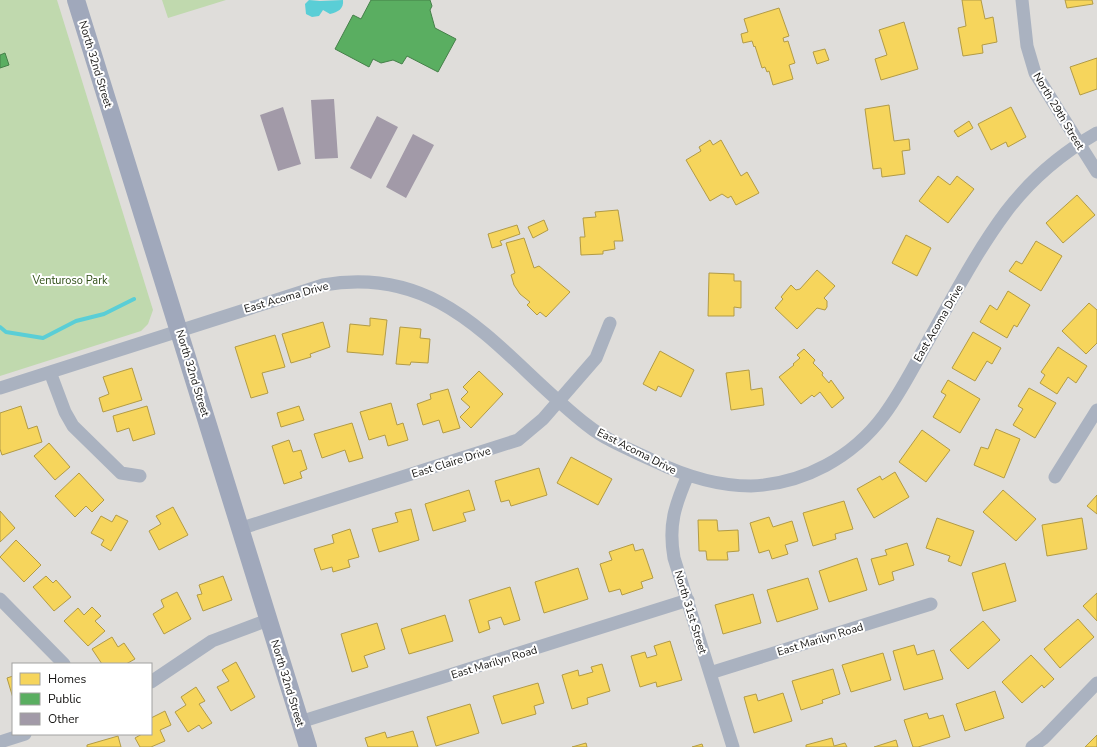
<svg xmlns="http://www.w3.org/2000/svg" width="1097" height="747" font-family="'Nunito Sans',sans-serif">
	<style>
		.green { fill: #c0d9ae }
		.water { fill: #5aced6 }
		.homes { fill: #f6d55c; stroke: #b29b46 }
		.public { fill: #5aae61; stroke: #458049 }
		.lines { fill: none; stroke-linecap: round; stroke-linejoin: round }
		.stream { stroke: #5aced6; stroke-width: 4 }
		.building { fill: #a29aa8 }
		.minor { stroke: #aab2c0; stroke-width: 13 }
		.secondary { stroke: #a0a8bb; stroke-width: 18 }
		.labels { text-anchor: middle; stroke-width: 4; stroke-linejoin: round; paint-order: stroke }
		.street-label { font-size: 11px; fill: #141311; stroke: #fff }
		.park-label { font-size: 11px; fill: #2e4e15; stroke: #fff }
	</style>
	<rect width="100%" height="100%" fill="#dfddda"/>
	<path class="green" d="M 0,0 L 57,0 L 153,310 L 148,324 L 141,331 L 0,376 Z
		M 162,0 L 226,0 L 168,18 Z"/>
	<path class="water" d="M 309,0 L 320,1 L 343,0 C 344,9 338,12 330,14 L 323,10 L 319,16 L 312,17 L 306,14 L 305,4 Z"/>
	<path class="homes" d="M 962,0 L 981,0 L 985,19 L 993,17 L 997,42 L 982,45 L 983,53 L 963,56 L 958,28 L 966,26 Z
		M 1065,0 L 1092,0 L 1093,4 L 1067,8 Z
		M 779,8 L 789,36 L 783,38 L 784,42 L 788,41 L 795,63 L 789,65 L 793,79 L 773,85 L 769,71 L 767,72 L 765,67 L 762,68 L 755,46 L 754,47 L 752,41 L 743,43 L 741,34 L 748,32 L 744,19 Z
		M 904,22 L 918,69 L 881,80 L 875,59 L 887,55 L 879,30 Z
		M 825,49 L 829,60 L 817,64 L 813,52 Z
		M 1097,58 L 1097,89 L 1080,95 L 1070,67 Z
		M 889,105 L 894,141 L 909,139 L 910,150 L 902,151 L 905,174 L 882,177 L 881,168 L 873,169 L 865,109 Z
		M 1011,107 L 1026,137 L 1008,147 L 1006,142 L 991,150 L 978,124 Z
		M 969,121 L 973,128 L 958,137 L 954,131 Z
		M 710,140 L 713,145 L 721,140 L 741,176 L 747,172 L 759,193 L 736,205 L 731,196 L 728,198 L 722,194 L 710,201 L 686,160 L 701,151 L 699,147 Z
		M 938,176 L 950,185 L 957,176 L 974,189 L 948,223 L 919,201 Z
		M 1077,195 L 1095,215 L 1063,243 L 1046,223 Z
		M 618,210 L 623,241 L 614,241 L 615,249 L 603,251 L 603,254 L 581,255 L 580,237 L 585,237 L 583,218 L 596,217 L 595,212 Z
		M 544,220 L 548,230 L 533,238 L 528,227 Z
		M 517,225 L 520,234 L 500,241 L 502,245 L 492,248 L 488,234 Z
		M 906,235 L 931,248 L 917,276 L 892,263 Z
		M 524,238 L 534,268 L 539,266 L 570,292 L 546,317 L 540,312 L 537,315 L 527,305 L 530,302 L 520,294 L 514,285 L 511,275 L 515,273 L 506,243 Z
		M 1036,241 L 1062,256 L 1041,291 L 1009,271 L 1016,261 L 1022,264 Z
		M 817,270 L 835,286 L 824,298 L 827,301 L 827,307 L 825,310 L 817,308 L 797,329 L 775,308 L 783,299 L 781,297 L 791,285 L 796,290 L 800,289 Z
		M 709,273 L 734,274 L 734,281 L 741,281 L 741,308 L 734,307 L 734,316 L 708,316 Z
		M 1008,291 L 1030,305 L 1017,327 L 1014,325 L 1007,338 L 980,322 L 990,305 L 997,310 Z
		M 1089,303 L 1097,310 L 1097,343 L 1086,354 L 1062,331 Z
		M 370,318 L 387,320 L 383,355 L 347,352 L 350,324 L 370,326 Z
		M 323,322 L 330,347 L 310,354 L 311,357 L 291,363 L 282,334 Z
		M 400,327 L 421,329 L 420,338 L 430,339 L 428,363 L 411,362 L 410,365 L 396,364 Z
		M 973,332 L 1001,348 L 992,364 L 987,361 L 975,381 L 952,368 Z
		M 275,335 L 285,367 L 262,373 L 268,393 L 251,398 L 235,347 Z
		M 1058,347 L 1087,366 L 1076,383 L 1068,377 L 1057,394 L 1040,383 L 1045,375 L 1041,372 Z
		M 804,349 L 815,360 L 813,363 L 823,373 L 822,375 L 829,383 L 831,380 L 844,398 L 832,408 L 820,392 L 814,397 L 812,395 L 801,404 L 779,377 L 794,365 L 793,364 L 800,358 L 797,355 Z
		M 660,351 L 694,370 L 681,397 L 658,386 L 656,391 L 643,384 Z
		M 132,368 L 142,400 L 103,412 L 99,398 L 109,394 L 103,377 Z
		M 749,370 L 751,390 L 762,388 L 764,405 L 731,410 L 726,373 Z
		M 479,371 L 503,394 L 471,428 L 460,417 L 470,407 L 461,399 L 468,392 L 463,387 Z
		M 948,380 L 980,399 L 960,433 L 933,417 L 946,395 L 941,392 Z
		M 1029,388 L 1056,403 L 1035,438 L 1013,425 L 1023,409 L 1018,406 Z
		M 448,389 L 460,428 L 443,433 L 439,420 L 423,425 L 417,404 L 431,399 L 430,394 Z
		M 391,403 L 397,425 L 403,423 L 408,440 L 388,446 L 385,435 L 369,440 L 360,412 Z
		M 21,406 L 28,429 L 37,426 L 42,442 L 2,455 L 0,449 L 0,413 Z
		M 147,406 L 155,434 L 133,441 L 129,428 L 117,432 L 113,416 Z
		M 299,406 L 304,420 L 281,427 L 277,413 Z
		M 352,423 L 363,458 L 349,462 L 345,450 L 322,458 L 314,434 Z
		M 996,429 L 1020,439 L 1004,478 L 974,465 L 981,447 L 988,449 Z
		M 922,430 L 950,450 L 926,482 L 899,462 Z
		M 289,440 L 293,452 L 301,450 L 307,469 L 300,472 L 302,478 L 284,484 L 272,446 Z
		M 49,443 L 70,467 L 55,480 L 34,456 Z
		M 571,457 L 612,479 L 598,505 L 557,483 Z
		M 539,468 L 547,495 L 511,506 L 509,500 L 501,502 L 495,481 Z
		M 895,472 L 909,497 L 874,518 L 857,489 L 880,476 L 882,480 Z
		M 79,473 L 104,500 L 92,512 L 86,506 L 75,517 L 55,496 Z
		M 469,490 L 475,510 L 463,513 L 466,521 L 433,531 L 425,504 Z
		M 1003,490 L 1036,519 L 1016,541 L 983,512 Z
		M 1097,495 L 1097,514 L 1087,506 Z
		M 844,501 L 853,529 L 835,534 L 836,539 L 813,546 L 803,513 Z
		M 173,507 L 188,535 L 159,550 L 149,531 L 161,524 L 156,516 Z
		M 411,509 L 419,540 L 379,552 L 372,529 L 398,522 L 395,513 Z
		M 0,511 L 15,528 L 0,542 Z
		M 116,515 L 128,521 L 111,551 L 101,545 L 104,540 L 91,533 L 101,516 L 112,522 Z
		M 769,517 L 773,527 L 792,521 L 798,541 L 785,545 L 788,554 L 772,559 L 769,550 L 759,553 L 750,523 Z
		M 937,518 L 974,531 L 961,566 L 948,561 L 950,556 L 926,548 Z
		M 1082,518 L 1087,549 L 1047,556 L 1042,525 Z
		M 698,520 L 717,520 L 718,531 L 738,530 L 739,551 L 727,552 L 728,560 L 707,560 L 706,551 L 699,551 Z
		M 350,529 L 359,557 L 348,560 L 350,567 L 333,572 L 332,567 L 321,570 L 314,549 L 334,543 L 332,535 Z
		M 16,540 L 41,565 L 24,582 L 0,557 Z
		M 907,543 L 914,565 L 892,572 L 894,580 L 879,585 L 871,559 L 887,555 L 885,550 Z
		M 633,544 L 635,551 L 643,549 L 653,578 L 641,582 L 643,588 L 622,595 L 620,589 L 609,592 L 600,564 L 612,560 L 609,552 Z
		M 857,558 L 867,590 L 829,602 L 819,571 Z
		M 1005,563 L 1016,601 L 983,611 L 972,573 Z
		M 578,568 L 588,599 L 544,613 L 535,582 Z
		M 46,576 L 53,583 L 56,580 L 71,597 L 54,611 L 33,587 Z
		M 223,576 L 232,600 L 203,611 L 197,595 L 202,594 L 199,585 Z
		M 808,578 L 818,609 L 777,622 L 767,590 Z
		M 510,587 L 520,620 L 504,625 L 501,617 L 488,621 L 490,629 L 479,633 L 469,600 Z
		M 177,592 L 191,619 L 164,634 L 153,614 L 164,607 L 161,600 Z
		M 1097,593 L 1097,621 L 1083,606 Z
		M 753,594 L 761,623 L 723,634 L 715,605 Z
		M 92,607 L 101,616 L 95,621 L 105,631 L 88,646 L 64,621 L 78,608 L 84,615 Z
		M 445,615 L 453,641 L 409,654 L 401,629 Z
		M 1078,619 L 1094,637 L 1060,668 L 1044,649 Z
		M 983,621 L 1000,640 L 968,669 L 950,650 Z
		M 377,623 L 385,649 L 364,656 L 368,667 L 352,672 L 341,634 Z
		M 112,637 L 118,647 L 124,643 L 135,659 L 126,664 L 102,664 L 92,649 Z
		M 670,641 L 682,680 L 657,687 L 656,682 L 640,687 L 631,656 L 645,652 L 647,658 L 657,655 L 654,646 Z
		M 914,645 L 917,655 L 934,650 L 943,679 L 904,690 L 893,651 Z
		M 883,653 L 891,680 L 851,692 L 842,665 Z
		M 1031,655 L 1054,679 L 1044,688 L 1042,685 L 1022,703 L 1002,682 Z
		M 236,662 L 255,697 L 231,711 L 217,687 L 229,681 L 222,670 Z
		M 602,664 L 610,691 L 587,698 L 588,704 L 572,709 L 562,675 L 578,670 L 579,676 L 593,672 L 591,667 Z
		M 833,669 L 840,694 L 822,700 L 823,703 L 801,710 L 792,681 Z
		M 13,676 L 13,698 L 7,678 Z
		M 538,683 L 544,703 L 534,706 L 536,714 L 502,724 L 493,696 Z
		M 196,687 L 205,701 L 199,704 L 212,723 L 202,729 L 199,725 L 188,732 L 175,712 L 186,705 L 181,697 Z
		M 995,691 L 1004,718 L 965,731 L 956,704 Z
		M 783,693 L 792,721 L 754,733 L 744,697 L 756,694 L 758,701 Z
		M 470,704 L 479,733 L 436,746 L 427,717 Z
		M 165,711 L 171,725 L 160,730 L 165,741 L 151,747 L 140,747 L 135,738 L 142,734 L 151,734 L 151,718 Z
		M 927,713 L 929,719 L 943,715 L 950,737 L 918,747 L 913,747 L 904,720 Z
		M 413,731 L 418,747 L 368,747 L 365,738 L 385,732 L 387,738 Z
		M 1097,735 L 1097,747 L 1085,747 Z
		M 118,736 L 121,747 L 87,747 L 87,745 Z
		M 832,738 L 834,746 L 845,743 L 847,747 L 806,747 L 806,745 Z
		M 896,740 L 898,747 L 874,747 Z
		M 586,743 L 587,747 L 572,747 Z
		M 702,744 L 703,747 L 692,747 Z"/>
	<path class="public" d="M 371,0 L 430,0 L 432,6 L 430,10 L 435,28 L 456,39 L 438,72 L 407,56 L 402,64 L 393,60 L 381,63 L 373,59 L 369,67 L 335,49 L 353,15 L 361,19 Z
		M 5,53 L 9,65 L 0,68 L 0,55 Z"/>
	<g class="lines">
		<path class="stream" d="M 0,327 L 6,332 L 43,338 L 76,321 L 104,314 L 134,299"/>
	</g>
	<path class="building" d="M 334,99 L 338,158 L 315,159 L 311,100 Z
		M 283,107 L 301,164 L 278,171 L 260,115 Z
		M 377,116 L 398,127 L 371,179 L 350,168 Z
		M 413,134 L 434,145 L 406,198 L 386,187 Z"/>
	<g class="lines">
		<path class="minor" d="M 1022,0 L 1027,46 L 1035,73 L 1097,172
			M 50,372 L 65,412 L 73,426 L 121,473 L 140,476
			M 0,388 L 323,285 C 448,263 501,358 587,425 C 607,441 631,450 654,461 C 685,476 716,486 751,486 C 804,484 853,457 884,415 C 899,395 911,372 923,350 C 950,303 974,255 1006,212 C 1031,179 1062,153 1097,133
			M 688,475 C 675,505 668,525 674,558 L 733,747
			M 1055,477 L 1097,410
			M 239,529 L 518,440 L 543,419 L 596,358 L 610,323
			M 0,599 L 64,664
			M 710,673 L 931,604
			M 151,682 L 212,641 L 268,620
			M 300,722 L 688,600
			M 0,742 L 25,734
			M 1032,747 L 1044,738 L 1097,683"/>
		<path class="secondary" d="M 76,0 L 308,747"/>
	</g>
	<g class="labels">
		<g class="street-label">
			<text transform="translate(96 64) rotate(73)" y="4">North 32nd Street</text>
			<text transform="translate(1059 111) rotate(59)" y="4">North 29th Street</text>
			<text transform="translate(286 297) rotate(-16)" y="4">East Acoma Drive</text>
			<text transform="translate(938 323) rotate(-60)" y="4">East Acoma Drive</text>
			<text transform="translate(193 373) rotate(73)" y="4">North 32nd Street</text>
			<text transform="translate(637 451) rotate(27)" y="4">East Acoma Drive</text>
			<text transform="translate(451 462) rotate(-17)" y="4">East Claire Drive</text>
			<text transform="translate(691 612) rotate(73)" y="4">North 31st Street</text>
			<text transform="translate(820 639) rotate(-17)" y="4">East Marilyn Road</text>
			<text transform="translate(494 662) rotate(-17)" y="4">East Marilyn Road</text>
			<text transform="translate(288 683) rotate(73)" y="4">North 32nd Street</text>
		</g>
		<g class="park-label">
			<text x="70" y="284">Venturoso Park</text>
		</g>
	</g>
	<rect x="12" y="663" width="140" height="72" fill="#ffffff" stroke="#a1a1a0"/>
	<rect x="20" y="673" width="20" height="12" fill="#f6d55c" stroke="#a1a1a0"/>
	<text x="48" y="683" font-size="12" fill="#141311">Homes</text>
	<rect x="20" y="693" width="20" height="12" fill="#5aae61" stroke="#a1a1a0"/>
	<text x="48" y="703" font-size="12" fill="#141311">Public</text>
	<rect x="20" y="713" width="20" height="12" fill="#a29aa8" stroke="#a1a1a0"/>
	<text x="48" y="723" font-size="12" fill="#141311">Other</text>
</svg>
